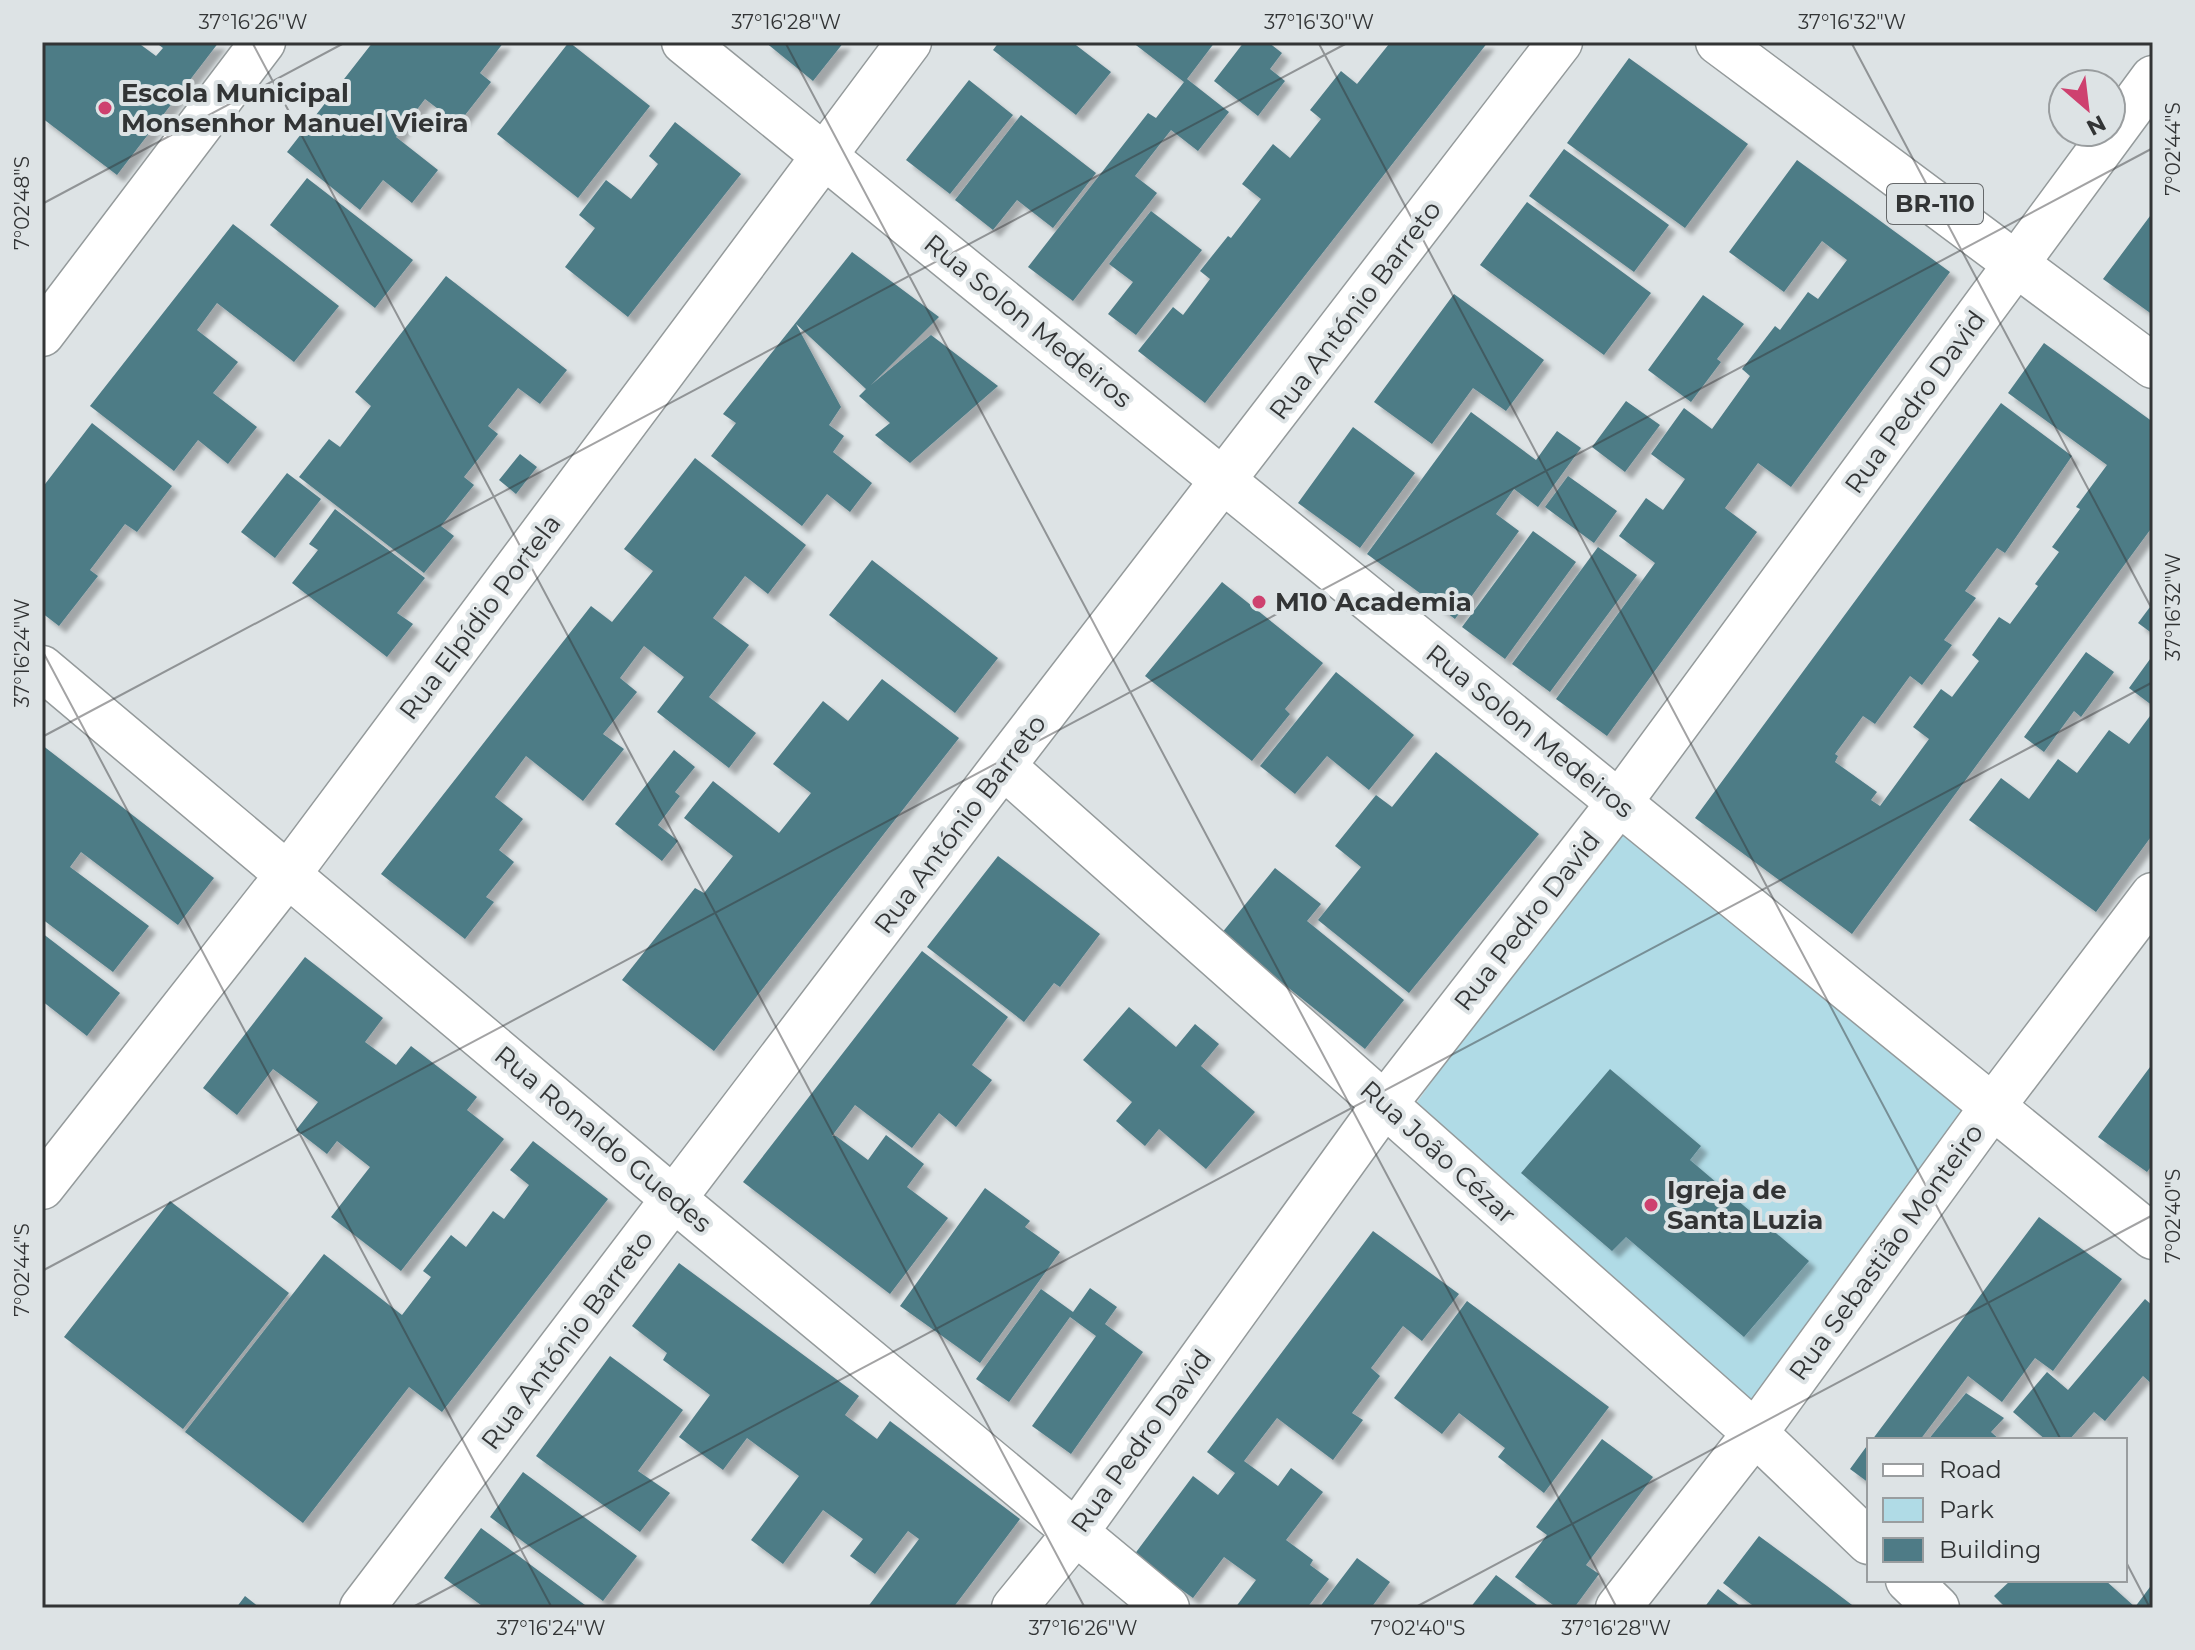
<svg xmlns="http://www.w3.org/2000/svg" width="2195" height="1650" font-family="Montserrat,sans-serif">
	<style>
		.green { fill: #b0dbe6 }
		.building { fill: #4e7b86; filter: url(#shadow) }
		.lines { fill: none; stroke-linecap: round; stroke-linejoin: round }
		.minor-casing { stroke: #949a9b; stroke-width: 47 }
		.primary-casing { stroke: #949a9b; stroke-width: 47 }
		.minor { stroke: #fff; stroke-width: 44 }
		.primary { stroke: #fff; stroke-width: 44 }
		.ticks { fill: none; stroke: #323435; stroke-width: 2; stroke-opacity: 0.45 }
		.poi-dot { fill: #ce416f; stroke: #dde3e5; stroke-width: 3 }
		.labels { text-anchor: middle; stroke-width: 8; stroke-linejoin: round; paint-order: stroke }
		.shield { fill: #dde3e5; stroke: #65686a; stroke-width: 2 }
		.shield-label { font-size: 24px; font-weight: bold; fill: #323435 }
		.poi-label { font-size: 26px; font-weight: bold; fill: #323435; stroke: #dde3e5; text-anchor: start }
		.street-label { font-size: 26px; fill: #323435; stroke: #dde3e5 }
		.neatline { fill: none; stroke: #323435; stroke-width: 3 }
		.ticks-label { font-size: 20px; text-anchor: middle; fill: #323435 }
	</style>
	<defs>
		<filter id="shadow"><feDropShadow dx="7" dy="7" stdDeviation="2" flood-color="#0004"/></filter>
	</defs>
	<rect width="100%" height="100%" fill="#dde3e5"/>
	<path class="green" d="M 1616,822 L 1995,1125 L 1755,1448 L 1403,1122 Z"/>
	<path class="building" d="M 42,42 L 137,42 L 156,56 L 163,48 L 155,42 L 219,42 L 117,175 L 42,118 Z
		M 373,42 L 504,42 L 480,73 L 491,82 L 458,124 L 425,99 L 396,137 L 438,170 L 412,203 L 383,180 L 360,210 L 287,152 Z
		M 569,42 L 650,106 L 578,198 L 497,134 Z
		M 765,42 L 844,42 L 813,81 Z
		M 999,42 L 1072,42 L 1111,72 L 1076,115 L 993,50 Z
		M 1132,42 L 1215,42 L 1187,79 L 1229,112 L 1198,151 L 1171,130 L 1135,176 L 1157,193 L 1073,301 L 1028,267 L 1148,113 L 1156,118 L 1184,82 Z
		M 1244,42 L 1268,42 L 1282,53 L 1270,69 L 1285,81 L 1258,116 L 1214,81 Z
		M 1386,42 L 1488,42 L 1205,403 L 1138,351 L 1173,307 L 1183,315 L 1210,279 L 1200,271 L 1228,236 L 1231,238 L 1261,199 L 1242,184 L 1273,144 L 1290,158 L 1321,119 L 1310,110 L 1341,71 L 1357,84 L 1389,44 Z
		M 1629,58 L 1748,144 L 1685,228 L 1567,143 Z
		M 969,80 L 1013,115 L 950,194 L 906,160 Z
		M 1021,115 L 1096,173 L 1053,228 L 1017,200 L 993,230 L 955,200 Z
		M 675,122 L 741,174 L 628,317 L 565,267 L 595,228 L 579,215 L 606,180 L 631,199 L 658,164 L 649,156 Z
		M 1564,149 L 1669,225 L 1634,272 L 1529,196 Z
		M 1797,160 L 1950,272 L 1791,487 L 1758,463 L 1725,508 L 1757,532 L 1607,736 L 1556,699 L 1655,563 L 1619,536 L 1646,498 L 1663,510 L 1685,479 L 1651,454 L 1684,408 L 1712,429 L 1750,376 L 1742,369 L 1775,326 L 1780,330 L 1808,292 L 1818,299 L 1847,260 L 1822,241 L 1784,292 L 1729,252 Z
		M 307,178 L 413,260 L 375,308 L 270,225 Z
		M 1527,202 L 1651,293 L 1604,355 L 1480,265 Z
		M 1151,211 L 1202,250 L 1136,335 L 1108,314 L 1133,282 L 1109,264 Z
		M 2153,212 L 2153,315 L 2103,279 Z
		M 233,224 L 339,306 L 294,362 L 217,303 L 197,330 L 238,362 L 213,393 L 257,427 L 228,464 L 198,440 L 174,471 L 90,406 Z
		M 852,252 L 939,317 L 871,385 L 931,335 L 998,386 L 910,463 L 875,435 L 890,423 L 859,396 L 866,389 L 796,324 L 841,407 L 829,425 L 844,436 L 833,452 L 872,483 L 850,512 L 827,494 L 802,526 L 711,456 L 736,423 L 723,414 Z
		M 446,276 L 567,370 L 540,404 L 518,388 L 488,426 L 498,434 L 464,477 L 474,485 L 441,526 L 454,536 L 424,573 L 299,477 L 329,439 L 340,447 L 371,406 L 355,392 Z
		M 1454,294 L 1544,360 L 1506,411 L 1473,388 L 1432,444 L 1374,402 Z
		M 1703,295 L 1744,324 L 1717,359 L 1721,362 L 1691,402 L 1648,370 Z
		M 2044,343 L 2153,422 L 2153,526 L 1852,934 L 1695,818 L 2001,403 L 2072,456 L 2005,553 L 1997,548 L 1965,591 L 1976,598 L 1944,640 L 1952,645 L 1922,685 L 1910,676 L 1875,724 L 1863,716 L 1835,754 L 1838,756 L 1835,762 L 1877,792 L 1871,800 L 1880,806 L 1929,739 L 1913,727 L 1941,689 L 1952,697 L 1979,661 L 1972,655 L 1999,617 L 2010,624 L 2038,586 L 2035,584 L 2059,552 L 2052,547 L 2080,509 L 2076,507 L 2107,465 L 2008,393 Z
		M 1626,401 L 1660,425 L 1625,472 L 1592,447 Z
		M 1471,412 L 1536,460 L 1557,431 L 1581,448 L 1538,507 L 1514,489 L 1496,514 L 1519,531 L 1455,619 L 1367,554 Z
		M 92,423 L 172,486 L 137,532 L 125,524 L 90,570 L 98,576 L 59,626 L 42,613 L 42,488 Z
		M 1353,427 L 1415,473 L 1360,548 L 1298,503 Z
		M 520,454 L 537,467 L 516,494 L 499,480 Z
		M 695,458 L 806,545 L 768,594 L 745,576 L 713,618 L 749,645 L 709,697 L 756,733 L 729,768 L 657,712 L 684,677 L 644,646 L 620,678 L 637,692 L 603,734 L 624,749 L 583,801 L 526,756 L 495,797 L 523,819 L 499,850 L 514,862 L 486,897 L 494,902 L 465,939 L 381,874 L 591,606 L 612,622 L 653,571 L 624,549 Z
		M 287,473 L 321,499 L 275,558 L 241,532 Z
		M 1568,476 L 1617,511 L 1594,543 L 1545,507 Z
		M 335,509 L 425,578 L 397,613 L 413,624 L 387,657 L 292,583 L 318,550 L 309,544 Z
		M 1533,531 L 1576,562 L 1505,659 L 1462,627 Z
		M 1598,547 L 1637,575 L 1550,692 L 1512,664 Z
		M 872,560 L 998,658 L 955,713 L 829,615 Z
		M 1222,582 L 1323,663 L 1285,709 L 1290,714 L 1252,761 L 1145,676 Z
		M 2153,603 L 2153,634 L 2138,623 Z
		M 2086,652 L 2114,672 L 2081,717 L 2074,711 L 2044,752 L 2024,737 Z
		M 2153,655 L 2153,706 L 2129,688 Z
		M 1336,672 L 1414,735 L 1369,790 L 1327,756 L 1295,794 L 1260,766 Z
		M 882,679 L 959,738 L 714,1051 L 622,980 L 695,888 L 704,893 L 733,856 L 684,818 L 713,781 L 779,833 L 811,793 L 773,764 L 823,701 L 848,721 Z
		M 2153,712 L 2153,834 L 2096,912 L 1969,820 L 2001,778 L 2029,799 L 2058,759 L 2077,773 L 2109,730 L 2129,744 Z
		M 42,745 L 214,878 L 178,925 L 81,852 L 70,867 L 149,926 L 113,972 L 42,919 Z
		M 674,750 L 695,767 L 675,792 L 680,796 L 658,825 L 678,841 L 662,861 L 615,824 Z
		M 1436,752 L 1539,834 L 1409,993 L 1318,920 L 1361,867 L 1335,846 L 1376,795 L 1392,807 Z
		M 998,856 L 1100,934 L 1060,987 L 1054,983 L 1024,1022 L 927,947 Z
		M 1275,868 L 1321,904 L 1307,921 L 1404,1000 L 1365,1049 L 1221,934 Z
		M 42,933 L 120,993 L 87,1036 L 42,1001 Z
		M 922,951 L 1008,1017 L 972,1065 L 992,1080 L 956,1127 L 939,1113 L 912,1148 L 855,1105 L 832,1136 L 836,1136 L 868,1160 L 886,1135 L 924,1164 L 907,1187 L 948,1218 L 890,1294 L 743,1182 Z
		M 305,957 L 383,1018 L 365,1042 L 396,1065 L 411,1046 L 477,1097 L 467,1110 L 504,1139 L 401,1271 L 331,1217 L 370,1167 L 337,1141 L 327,1154 L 296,1130 L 318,1102 L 273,1069 L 237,1115 L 203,1088 Z
		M 1129,1007 L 1176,1047 L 1195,1024 L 1219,1044 L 1201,1066 L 1255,1112 L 1206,1169 L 1159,1129 L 1145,1146 L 1116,1121 L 1132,1102 L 1083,1060 Z
		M 2153,1063 L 2153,1164 L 2147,1172 L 2098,1137 Z
		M 1610,1069 L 1701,1146 L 1690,1160 L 1809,1261 L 1744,1337 L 1626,1237 L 1612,1251 L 1521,1173 Z
		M 533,1141 L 608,1199 L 442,1412 L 409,1387 L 303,1523 L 185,1432 L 324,1254 L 402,1315 L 431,1277 L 423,1271 L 451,1235 L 466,1247 L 493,1211 L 504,1219 L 529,1185 L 510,1170 Z
		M 985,1188 L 1030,1221 L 1025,1227 L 1060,1252 L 980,1363 L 900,1306 Z
		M 170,1201 L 289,1293 L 183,1429 L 64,1337 Z
		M 2039,1217 L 2122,1279 L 2053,1371 L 2035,1358 L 2002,1402 L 1968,1376 L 1920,1440 L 1872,1440 Z
		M 1373,1231 L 1459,1294 L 1422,1341 L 1403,1326 L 1371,1368 L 1380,1376 L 1352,1413 L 1363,1420 L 1333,1460 L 1277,1418 L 1244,1461 L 1278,1486 L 1291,1468 L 1323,1492 L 1286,1540 L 1313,1560 L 1310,1565 L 1329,1579 L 1307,1608 L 1235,1608 L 1256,1580 L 1224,1557 L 1193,1598 L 1134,1555 L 1193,1476 L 1218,1495 L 1235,1473 L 1207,1452 Z
		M 679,1263 L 859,1396 L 845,1415 L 877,1439 L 890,1421 L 1020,1519 L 953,1608 L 867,1608 L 919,1539 L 908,1531 L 875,1574 L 850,1556 L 863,1539 L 823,1510 L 783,1564 L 751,1540 L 799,1476 L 747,1438 L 723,1470 L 679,1437 L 710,1395 L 663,1360 L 667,1353 L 632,1326 Z
		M 1090,1288 L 1117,1307 L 1105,1324 L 1143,1352 L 1071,1454 L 1032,1426 L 1096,1336 L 1070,1317 L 1009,1402 L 976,1379 L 1041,1289 L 1073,1312 Z
		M 2145,1299 L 2153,1306 L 2153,1385 L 2143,1376 L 2105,1421 L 2094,1412 L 2069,1440 L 2046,1440 L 2013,1412 L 2047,1372 L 2068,1390 Z
		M 1467,1301 L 1609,1407 L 1544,1493 L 1498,1457 L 1505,1448 L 1459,1413 L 1442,1434 L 1394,1398 Z
		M 610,1356 L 683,1410 L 638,1471 L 670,1493 L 640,1532 L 536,1456 Z
		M 1966,1393 L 2004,1418 L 1991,1432 L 2000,1440 L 1928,1440 Z
		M 1602,1439 L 1653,1477 L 1586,1565 L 1599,1574 L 1574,1608 L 1557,1608 L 1515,1577 L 1547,1535 L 1536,1527 Z
		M 1869,1443 L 1869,1483 L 1850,1469 Z
		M 523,1472 L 637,1556 L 603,1601 L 490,1517 Z
		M 481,1528 L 589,1608 L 485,1608 L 444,1578 Z
		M 1759,1536 L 1827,1586 L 1856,1608 L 1756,1608 L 1723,1583 Z
		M 1357,1558 L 1390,1582 L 1371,1608 L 1319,1608 Z
		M 1496,1575 L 1541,1608 L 1470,1608 Z
		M 2011,1580 L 2105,1580 L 2135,1607 L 2153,1583 L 2153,1608 L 2006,1608 L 1994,1596 Z
		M 1718,1589 L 1743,1608 L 1704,1608 Z
		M 245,1596 L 260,1608 L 236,1608 Z"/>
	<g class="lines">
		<g class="minor-casing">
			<path id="minor" d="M 42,334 L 263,42
				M 42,668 L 675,1200 L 1167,1608
				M 1003,766 L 1755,1433 L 1869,1542
				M 42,1187 L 289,873 L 909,42
				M 1908,1580 L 1937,1608
				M 362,1608 L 1003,766 L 1560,42
				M 1014,1608 L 1076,1532 L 1384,1105 L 1619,803 L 2153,78
				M 1618,1608 L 1755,1433 L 1993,1106 L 2153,895"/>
		</g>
		<g class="primary-casing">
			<path id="primary" d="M 684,42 L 2153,1237
				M 1718,42 L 2153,366"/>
		</g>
		<use href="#minor" class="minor"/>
		<use href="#primary" class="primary"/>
	</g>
	<path class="ticks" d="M 252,42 L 1085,1608M 785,42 L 1617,1608M 1318,42 L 2061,1440M 1851,42 L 2153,611M 42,204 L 346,42M 42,650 L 552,1608M 42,737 L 1349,42M 42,1271 L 2153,148M 2125,1560 L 2150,1608M 411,1608 L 2153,682M 1414,1608 L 2153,1215"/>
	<g class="poi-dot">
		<circle cx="105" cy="108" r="8"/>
		<circle cx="1259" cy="602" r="8"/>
		<circle cx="1651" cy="1205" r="8"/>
	</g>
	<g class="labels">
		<rect class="shield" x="1887" y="184" width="96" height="40" rx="6"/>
		<g class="shield-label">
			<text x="1935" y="212">BR-110</text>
		</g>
		<g class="poi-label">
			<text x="121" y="102">Escola Municipal<tspan x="121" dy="30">Monsenhor Manuel Vieira</tspan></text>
			<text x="1275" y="611">M10 Academia</text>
			<text x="1667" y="1199">Igreja de<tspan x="1667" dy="30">Santa Luzia</tspan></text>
		</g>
		<g class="street-label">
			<text transform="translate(1355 310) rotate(-53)" y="9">Rua António Barreto</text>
			<text transform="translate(1028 321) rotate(39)" y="9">Rua Solon Medeiros</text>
			<text transform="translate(1915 402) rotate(-54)" y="9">Rua Pedro David</text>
			<text transform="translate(480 617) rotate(-53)" y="9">Rua Elpídio Portela</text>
			<text transform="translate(1530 731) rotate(39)" y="9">Rua Solon Medeiros</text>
			<text transform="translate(960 824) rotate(-53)" y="9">Rua António Barreto</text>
			<text transform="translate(1527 921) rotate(-52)" y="9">Rua Pedro David</text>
			<text transform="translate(603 1139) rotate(40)" y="9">Rua Ronaldo Guedes</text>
			<text transform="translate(1438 1152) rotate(42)" y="9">Rua João Cézar</text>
			<text transform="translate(1886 1252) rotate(-54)" y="9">Rua Sebastião Monteiro</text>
			<text transform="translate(567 1340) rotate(-53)" y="9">Rua António Barreto</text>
			<text transform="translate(1141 1441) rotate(-54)" y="9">Rua Pedro David</text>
		</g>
	</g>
	<rect width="2195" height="1650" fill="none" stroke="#dde3e5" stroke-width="88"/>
	<rect x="1867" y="1438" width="260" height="144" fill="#dde3e5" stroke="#999d9f" stroke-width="2"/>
	<rect x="1883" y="1464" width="40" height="12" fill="#ffffff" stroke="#999d9f" stroke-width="2"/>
	<text x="1939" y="1478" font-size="24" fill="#323435">Road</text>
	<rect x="1883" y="1498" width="40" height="24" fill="#b0dbe6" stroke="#999d9f" stroke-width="2"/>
	<text x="1939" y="1518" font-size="24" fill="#323435">Park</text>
	<rect x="1883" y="1538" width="40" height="24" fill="#4e7b86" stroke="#999d9f" stroke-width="2"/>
	<text x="1939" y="1558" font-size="24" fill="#323435">Building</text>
	<g transform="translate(2087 108) rotate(152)"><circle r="38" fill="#dde3e5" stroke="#999d9f" stroke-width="2"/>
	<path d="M0-6L14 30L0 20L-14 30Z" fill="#ce416f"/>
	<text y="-12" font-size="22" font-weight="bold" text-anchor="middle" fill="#323435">N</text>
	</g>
	<rect x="44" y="44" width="2107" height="1562" class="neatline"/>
	<g class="ticks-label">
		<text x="253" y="29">37°16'26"W</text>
		<text x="786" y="29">37°16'28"W</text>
		<text x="1319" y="29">37°16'30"W</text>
		<text x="1852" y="29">37°16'32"W</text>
		<text transform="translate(2173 149) rotate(-90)" y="7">7°02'44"S</text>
		<text transform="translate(22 203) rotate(-90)" y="7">7°02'48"S</text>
		<text transform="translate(2173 607) rotate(-90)" y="7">37°16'32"W</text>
		<text transform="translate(22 653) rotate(-90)" y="7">37°16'24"W</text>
		<text transform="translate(2173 1216) rotate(-90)" y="7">7°02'40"S</text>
		<text transform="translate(22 1270) rotate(-90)" y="7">7°02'44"S</text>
		<text x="551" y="1635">37°16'24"W</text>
		<text x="1083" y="1635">37°16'26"W</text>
		<text x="1418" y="1635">7°02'40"S</text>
		<text x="1616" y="1635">37°16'28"W</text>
	</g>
</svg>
